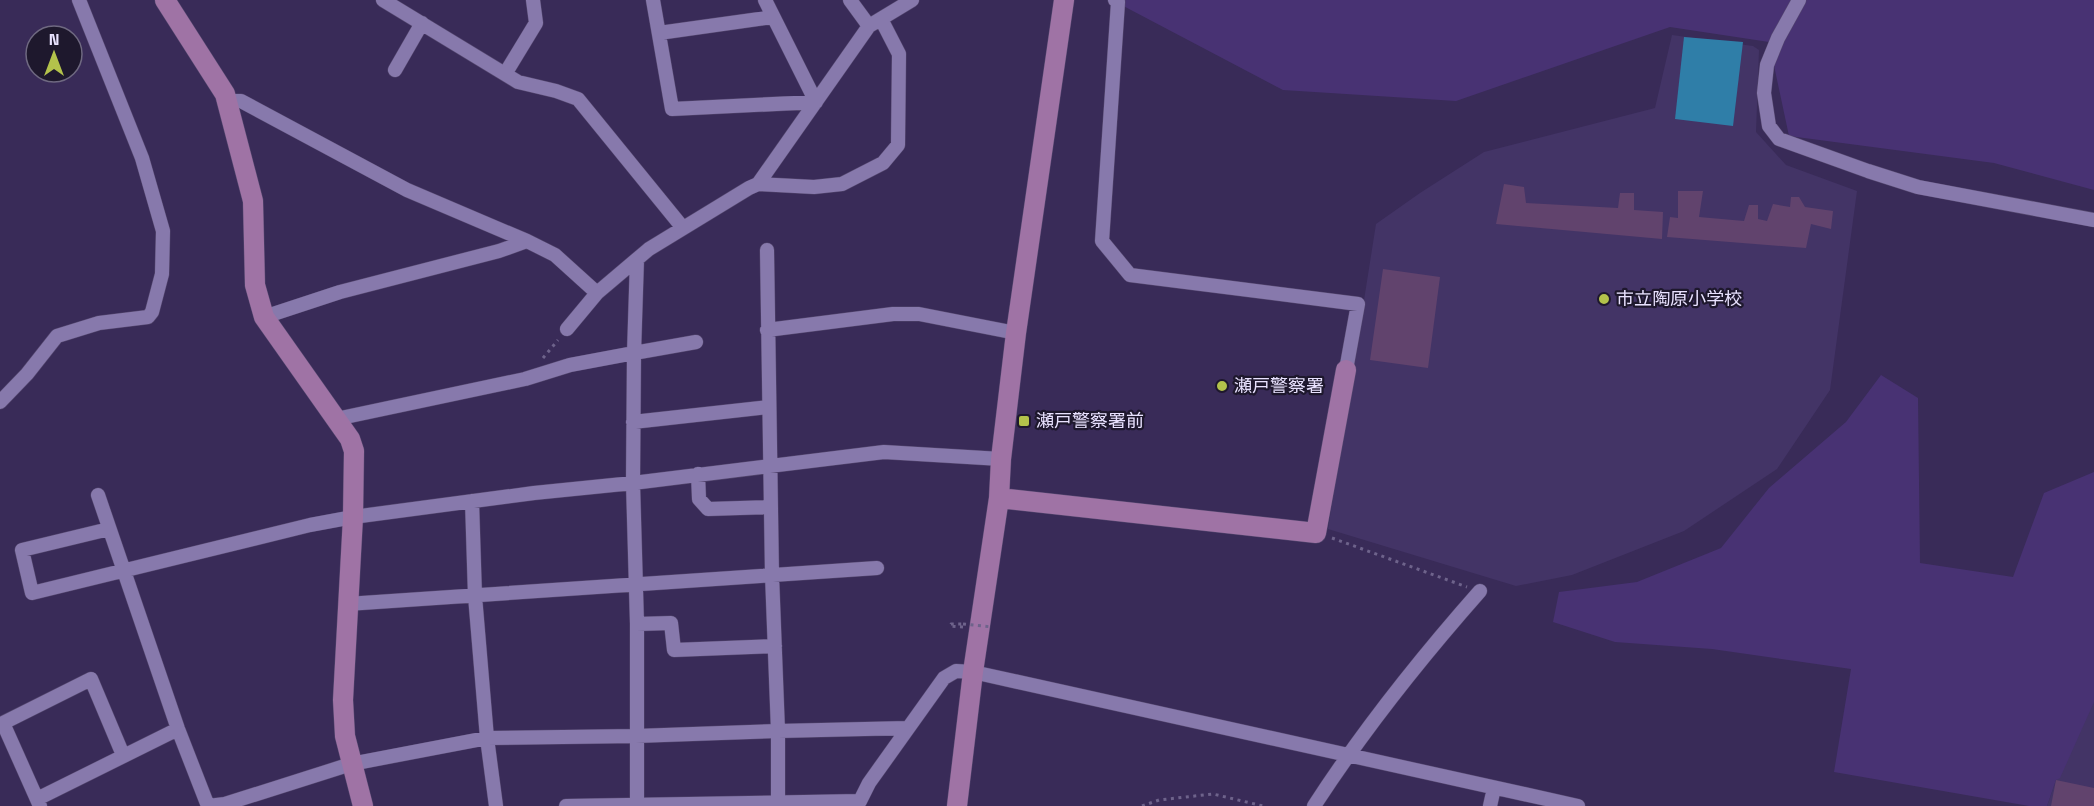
<svg xmlns="http://www.w3.org/2000/svg" width="2094" height="806" font-family="'Space Grotesk','Noto Sans JP',sans-serif">
	<style>
		.built { fill: #433466 }
		.green { fill: #483273 }
		.water { fill: #2f7ea8 }
		.building { fill: #61436d }
		.lines { fill: none; stroke-linecap: round; stroke-linejoin: round }
		.street-casing { stroke: #55486f; stroke-width: 15 }
		.secondary-casing { stroke: #55486f; stroke-width: 21 }
		.path { stroke: #6e638b; stroke-width: 3; stroke-dasharray: 3 4.5; stroke-linecap: butt }
		.street { stroke: #8779ac; stroke-width: 14 }
		.secondary { stroke: #9f73a5; stroke-width: 20 }
		.path-bridge { stroke: #6e638b; stroke-width: 3; stroke-dasharray: 3 4.5; stroke-linecap: butt }
		.poi-dot { fill: #b3c24b; stroke: #1e182d; stroke-width: 2 }
		.labels { text-anchor: middle; stroke-width: 4.5; stroke-linejoin: round; paint-order: stroke }
		.poi-label { font-size: 18px; fill: #e9e2ff; stroke: #1e182d; text-anchor: start }
	</style>
	<rect width="100%" height="100%" fill="#392b58"/>
	<path class="built" d="M 1672,35 L 1753,46 L 1759,50 L 1756,132 L 1786,165 L 1857,191 L 1830,390 L 1777,469 L 1684,531 L 1572,575 L 1516,586 L 1328,529 L 1376,224 L 1420,193 L 1484,152 L 1655,108 Z
		M 2094,691 L 2094,806 L 2047,806 L 2056,780 Z"/>
	<path class="green" d="M 1112,0 L 2094,0 L 2094,190 L 1994,163 L 1789,136 L 1769,42 L 1670,27 L 1456,101 L 1283,90 Z
		M 1881,375 L 1918,398 L 1920,563 L 2013,577 L 2044,493 L 2094,472 L 2094,702 L 2060,778 L 2056,780 L 2047,806 L 2029,806 L 1834,772 L 1851,669 L 1712,649 L 1615,642 L 1553,622 L 1559,592 L 1637,582 L 1721,548 L 1769,488 L 1846,422 Z"/>
	<path class="water" d="M 1684,37 L 1743,42 L 1733,126 L 1675,119 Z"/>
	<path class="building" d="M 1504,184 L 1524,187 L 1526,203 L 1618,208 L 1620,193 L 1634,193 L 1634,210 L 1663,212 L 1662,239 L 1496,224 Z
		M 1678,191 L 1703,191 L 1699,217 L 1744,221 L 1749,205 L 1758,205 L 1758,219 L 1767,221 L 1773,204 L 1790,207 L 1791,197 L 1799,197 L 1805,207 L 1833,211 L 1831,229 L 1811,224 L 1806,248 L 1667,237 L 1670,217 L 1678,218 Z
		M 1383,269 L 1440,277 L 1428,368 L 1370,360 Z
		M 2056,780 L 2094,788 L 2094,806 L 2051,806 Z"/>
	<g class="lines">
		<g class="street-casing">
			<path id="street" d="M 383,0 L 518,82 L 556,91 L 578,99 L 683,228
				M 653,0 L 672,109 L 816,102
				M 765,0 L 816,102
				M 850,0 L 869,26
				M 1115,0 L 1118,2 L 1102,241 L 1130,275 L 1358,304 L 1346,370
				M 1799,0 L 1778,38 L 1767,65 L 1764,93 L 1769,126 L 1779,139 L 1868,171 L 1918,187 L 2094,220
				M 659,33 L 773,17
				M 395,70 L 422,23
				M 505,74 L 536,23 L 533,0
				M 227,101 L 241,101 L 407,190 L 527,241 L 555,255 L 597,293 L 649,249 L 749,188 L 758,184 L 869,26 L 912,0
				M 758,184 L 814,187 L 842,184 L 883,163 L 898,145 L 899,54 L 881,19
				M 637,259 L 634,353 L 696,342
				M 264,317 L 340,292 L 499,251 L 527,241
				M 567,329 L 597,293
				M 767,330 L 893,314 L 919,314 L 1016,333
				M 0,402 L 27,374 L 57,336 L 99,323 L 148,317 L 152,312 L 162,274 L 163,231 L 142,158 L 79,0
				M 336,419 L 525,379 L 570,365 L 634,353 L 633,483 L 637,624 L 637,806
				M 633,422 L 768,407
				M 698,474 L 699,499 L 708,509 L 771,507
				M 98,495 L 178,729 L 208,806
				M 109,529 L 22,550 L 32,593 L 310,525 L 353,517 L 534,493 L 633,483 L 884,452 L 1001,459
				M 347,604 L 877,568
				M 637,624 L 671,623 L 674,650 L 775,646
				M 37,799 L 178,729
				M 40,806 L 3,723 L 91,679 L 123,755
				M 208,806 L 225,804 L 351,764 L 487,738 L 475,596 L 472,501
				M 496,806 L 487,738 L 636,736 L 778,731 L 772,575 L 767,250
				M 566,806 L 860,801 L 869,783 L 944,678 L 956,671 L 973,672 L 1578,806
				M 778,806 L 778,731 L 908,728
				M 1314,806 C 1364,729 1419,660 1480,591
				M 1490,806 L 1494,788"/>
		</g>
		<g class="secondary-casing">
			<path id="secondary" d="M 165,0 L 225,94 L 253,201 L 255,285 L 264,317 L 350,439 L 354,451 L 353,517 L 343,700 L 345,736 L 363,806
				M 999,498 L 1316,533 L 1346,370
				M 957,806 L 973,672 L 999,498 L 1001,459 L 1016,333 L 1064,0"/>
		</g>
		<path class="path" d="M 543,358 L 558,340
			M 1332,538 L 1467,587
			M 963,627 L 950,626 L 951,624 L 963,624
			M 1142,806 L 1159,800 L 1213,794 L 1263,806"/>
		<use href="#street" class="street"/>
		<use href="#secondary" class="secondary"/>
		<path class="path-bridge" d="M 963,624 L 992,627"/>
	</g>
	<g class="poi-dot">
		<circle cx="1604" cy="299" r="6"/>
		<circle cx="1222" cy="386" r="6"/>
		<rect x="1018" y="415" width="12" height="12" rx="3"/>
	</g>
	<g class="labels">
		<g class="poi-label">
			<text x="1616" y="305">市立陶原小学校</text>
			<text x="1234" y="392">瀬戸警察署</text>
			<text x="1036" y="427">瀬戸警察署前</text>
		</g>
	</g>
	<g transform="translate(54 54)"><circle r="28" fill="#1e182d" stroke="#6f6981" stroke-width="1.5"/>
	<path d="M0-4.5L10 22L0 15L-10 22Z" fill="#b3c24b"/>
	<text y="-9" font-size="16" font-weight="bold" text-anchor="middle" fill="#e9e2ff">N</text>
	</g>
</svg>
